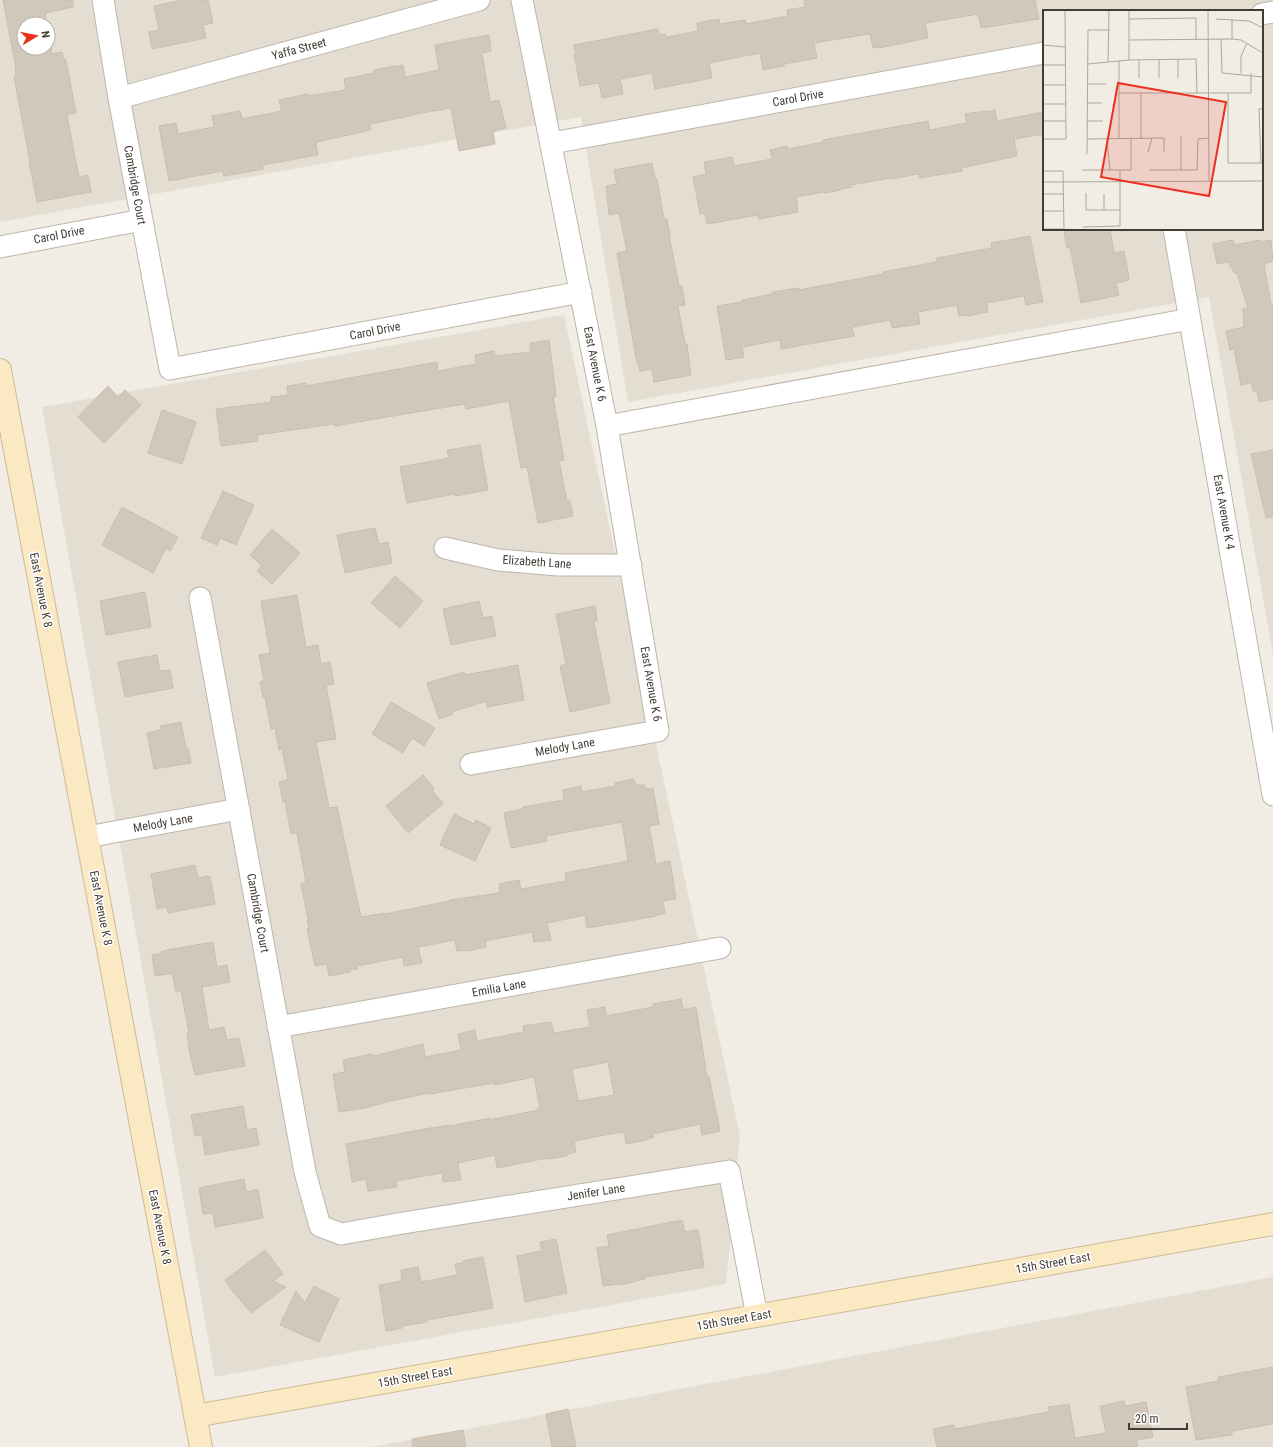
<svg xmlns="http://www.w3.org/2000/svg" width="1273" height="1447" font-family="'Roboto Condensed',sans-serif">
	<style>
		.residential { fill: #e4ddd2; fill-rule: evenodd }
		.building { fill: #d1c7ba; stroke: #ccbeae; fill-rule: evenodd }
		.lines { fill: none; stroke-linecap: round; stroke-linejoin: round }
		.street-casing { stroke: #beb6aa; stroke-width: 23 }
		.secondary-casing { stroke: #cebb96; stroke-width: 24 }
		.street { stroke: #fff; stroke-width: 21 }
		.secondary { stroke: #fbe9c4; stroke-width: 22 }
		.labels { text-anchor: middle; stroke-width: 3; stroke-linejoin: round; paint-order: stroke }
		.street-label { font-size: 12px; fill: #423c34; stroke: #fff }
		.inset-road { fill: none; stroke: #aba69e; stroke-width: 1 }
		.view { fill: #ec2f1f; fill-opacity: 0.15; stroke: #ec2f1f; stroke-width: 2 }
		.inset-edge { fill: none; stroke: #423c34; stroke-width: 2 }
	</style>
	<rect width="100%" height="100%" fill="#f1ece4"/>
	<path class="residential" d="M 0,0 L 1273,0 L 1273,654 L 1209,297 L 628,402 L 581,117 L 0,222 ZM 1044,11 L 1262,11 L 1262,229 L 1044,229 ZM 24,24 L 48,24 L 48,48 L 24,48 Z
		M 564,315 L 740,1136 L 726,1284 L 215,1377 L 42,407 Z
		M 1273,1277 L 1273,1447 L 372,1447 Z"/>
	<path class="building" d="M 3,0 L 73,0 L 73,7 L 45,13 L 47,24 L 24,24 L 24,48 L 48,48 L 48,31 L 52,54 L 62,52 L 64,60 L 66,60 L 76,113 L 67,114 L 74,153 L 79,177 L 88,175 L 91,192 L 37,202 L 29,161 L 30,161 L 14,77 L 16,76 L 15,63 Z
		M 183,0 L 208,0 L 213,23 L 203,25 L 206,38 L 152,49 L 149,32 L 159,30 L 154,6 Z
		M 804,0 L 1035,0 L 1039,19 L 981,28 L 978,14 L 948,19 L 925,23 L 928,38 L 879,48 L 879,47 L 873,48 L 870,34 L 814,43 L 817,58 L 784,64 L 784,66 L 763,70 L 760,53 L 709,63 L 712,78 L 655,89 L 652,73 L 620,79 L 623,94 L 602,98 L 599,83 L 580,86 L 574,54 L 576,54 L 574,45 L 658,29 L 659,35 L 665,34 L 665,37 L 667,37 L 698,31 L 697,23 L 719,19 L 720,24 L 745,20 L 746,24 L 788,16 L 787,10 L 805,7 Z
		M 489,35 L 491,51 L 482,53 L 490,102 L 499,100 L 506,128 L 493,131 L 495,144 L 459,151 L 451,108 L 410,115 L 410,116 L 370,124 L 371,130 L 317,142 L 317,144 L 316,144 L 318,155 L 262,165 L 263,169 L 224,176 L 223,171 L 169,181 L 159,126 L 176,123 L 178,134 L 214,127 L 212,116 L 240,111 L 242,119 L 282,111 L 279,100 L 308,94 L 308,96 L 346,90 L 344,79 L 374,73 L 374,70 L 394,66 L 394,67 L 403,65 L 405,77 L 439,70 L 435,45 Z
		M 995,110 L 997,121 L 1044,112 L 1044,134 L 1014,139 L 1017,156 L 961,168 L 962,171 L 920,178 L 919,174 L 891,179 L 890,178 L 851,185 L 852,187 L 840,189 L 841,190 L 825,193 L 825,192 L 796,197 L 798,212 L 759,219 L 758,215 L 707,224 L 705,213 L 700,214 L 693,177 L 706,174 L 704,162 L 732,157 L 734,166 L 772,159 L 770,150 L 787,146 L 788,149 L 823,142 L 823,140 L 928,121 L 929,130 L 967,123 L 965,114 L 986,111 L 986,112 Z
		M 652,163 L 655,179 L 657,179 L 664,219 L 667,219 L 670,235 L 669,235 L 679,286 L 682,286 L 685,305 L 678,306 L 685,344 L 687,344 L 691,375 L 654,382 L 652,369 L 640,371 L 638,363 L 637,363 L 617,253 L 627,251 L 619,213 L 609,215 L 606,186 L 617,184 L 614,170 Z
		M 1065,229 L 1110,229 L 1114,253 L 1124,251 L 1128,272 L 1129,280 L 1116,283 L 1119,295 L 1081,303 L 1070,247 L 1067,248 L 1064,232 L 1065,232 Z
		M 1030,236 L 1043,302 L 1026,305 L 1024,296 L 987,303 L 988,312 L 968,316 L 968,315 L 959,316 L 957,305 L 918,312 L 920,324 L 892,328 L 890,320 L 852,327 L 854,336 L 781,349 L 780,340 L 742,347 L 744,357 L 726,360 L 717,306 L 742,302 L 742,300 L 773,294 L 772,292 L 799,288 L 799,290 L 883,274 L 883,272 L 937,262 L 937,258 L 992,248 L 991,243 Z
		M 1233,240 L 1234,245 L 1261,240 L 1262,242 L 1271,240 L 1273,261 L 1266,263 L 1266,264 L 1264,265 L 1271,304 L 1273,304 L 1273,399 L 1259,402 L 1257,391 L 1253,391 L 1251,383 L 1241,385 L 1234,349 L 1230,350 L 1226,331 L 1244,327 L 1243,309 L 1248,308 L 1237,273 L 1234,273 L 1232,267 L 1230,267 L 1229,262 L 1217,264 L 1213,244 Z
		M 549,340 L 556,396 L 553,397 L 564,460 L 559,461 L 567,501 L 570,501 L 573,516 L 538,523 L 527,467 L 521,468 L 509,401 L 466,409 L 465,404 L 334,426 L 334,424 L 257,435 L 258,441 L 221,446 L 216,409 L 271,402 L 271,397 L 288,395 L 287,386 L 306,383 L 306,386 L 437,362 L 438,371 L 476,364 L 475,355 L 494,351 L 495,356 L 531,352 L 530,343 Z
		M 108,386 L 118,397 L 125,390 L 141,405 L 104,443 L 78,417 Z
		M 162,410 L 196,422 L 182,464 L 148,453 Z
		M 480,445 L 488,490 L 455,496 L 455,494 L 407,503 L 400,467 L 449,458 L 447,450 Z
		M 1273,450 L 1273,517 L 1266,518 L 1251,454 Z
		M 223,491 L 254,505 L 236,545 L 220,538 L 217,545 L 201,538 Z
		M 122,507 L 178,537 L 170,551 L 166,548 L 153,573 L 102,545 Z
		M 375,528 L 379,544 L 388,542 L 392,563 L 345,573 L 337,535 Z
		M 272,529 L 300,553 L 272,584 L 257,571 L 262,566 L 250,555 Z
		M 395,576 L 423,601 L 400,628 L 371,603 Z
		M 145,592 L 151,627 L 106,635 L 100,601 Z
		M 297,595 L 306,647 L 318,645 L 321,664 L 330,662 L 334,684 L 326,685 L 336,739 L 316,742 L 329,808 L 337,807 L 361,917 L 385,913 L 385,914 L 450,901 L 450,900 L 499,893 L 500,892 L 499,884 L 519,880 L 521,889 L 566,881 L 565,873 L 628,861 L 622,822 L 546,836 L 547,841 L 511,848 L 504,813 L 523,809 L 523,807 L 564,800 L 563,790 L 581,786 L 582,792 L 616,786 L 615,783 L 633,779 L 636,785 L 644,785 L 646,789 L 653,788 L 659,824 L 649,826 L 656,864 L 670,861 L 676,899 L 663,901 L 665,913 L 657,915 L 657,916 L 587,928 L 585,915 L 547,923 L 551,940 L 534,942 L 532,932 L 485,941 L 486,947 L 466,951 L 465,950 L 457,951 L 455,940 L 418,947 L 422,963 L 404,966 L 403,957 L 357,966 L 358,969 L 350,970 L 350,972 L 329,976 L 327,964 L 315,966 L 307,929 L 309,928 L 307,920 L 308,920 L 301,884 L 306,883 L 303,866 L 297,833 L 291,834 L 285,801 L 283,802 L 279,782 L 288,780 L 282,749 L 279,750 L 275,728 L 271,729 L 265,697 L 263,697 L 260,682 L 264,681 L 259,655 L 270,653 L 261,601 Z
		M 479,601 L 483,618 L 492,616 L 496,636 L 451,645 L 443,609 Z
		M 595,606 L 597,620 L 594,622 L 610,703 L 570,712 L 560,666 L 566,664 L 556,614 Z
		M 157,655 L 160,671 L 170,670 L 173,688 L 125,697 L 118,662 Z
		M 518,665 L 524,700 L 487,707 L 486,701 L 452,712 L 453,714 L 439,719 L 427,683 L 464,672 L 465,675 Z
		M 391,702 L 435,728 L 424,746 L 412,738 L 403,753 L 372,734 Z
		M 181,722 L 186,749 L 188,748 L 191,763 L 154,769 L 147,733 L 161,730 L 160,726 Z
		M 423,775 L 434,788 L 432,790 L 443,804 L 408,833 L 386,806 Z
		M 454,814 L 474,824 L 476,820 L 491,828 L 475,861 L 440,845 Z
		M 195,865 L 198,878 L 210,876 L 215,904 L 168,913 L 166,907 L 157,909 L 151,874 Z
		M 213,942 L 217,967 L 227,965 L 230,982 L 202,987 L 209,1030 L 224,1027 L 227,1040 L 239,1038 L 245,1066 L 195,1075 L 189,1049 L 187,1034 L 189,1033 L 181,991 L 176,992 L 172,973 L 155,976 L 152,955 L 161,954 L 161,952 L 167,950 Z
		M 681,999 L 683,1010 L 696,1007 L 707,1077 L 709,1077 L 720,1131 L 702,1135 L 700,1124 L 653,1134 L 654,1137 L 646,1139 L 647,1140 L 626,1144 L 624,1132 L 610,1134 L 574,1141 L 576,1152 L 567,1154 L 567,1156 L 547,1159 L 547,1158 L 497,1168 L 495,1155 L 458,1163 L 461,1180 L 443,1182 L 442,1173 L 396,1181 L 397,1187 L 368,1191 L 366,1179 L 352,1182 L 346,1144 L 424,1129 L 450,1125 L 450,1126 L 490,1118 L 490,1120 L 538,1110 L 538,1108 L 540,1108 L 534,1077 L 494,1085 L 494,1083 L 430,1094 L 429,1093 L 381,1103 L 381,1104 L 370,1106 L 370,1107 L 339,1112 L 333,1074 L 345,1072 L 343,1060 L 372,1054 L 373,1056 L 423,1044 L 425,1057 L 461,1050 L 458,1034 L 475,1030 L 477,1041 L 524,1032 L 523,1026 L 551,1022 L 554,1033 L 590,1027 L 587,1010 L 605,1007 L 606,1016 L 653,1007 L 653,1004 ZM 608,1062 L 614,1095 L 578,1101 L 572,1069 Z
		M 243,1106 L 247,1130 L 256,1128 L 259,1145 L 205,1155 L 202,1135 L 195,1136 L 191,1115 Z
		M 244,1179 L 246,1192 L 258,1189 L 263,1218 L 215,1227 L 213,1213 L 203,1214 L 199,1188 Z
		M 682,1220 L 685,1232 L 698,1230 L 704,1267 L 645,1277 L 645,1279 L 634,1281 L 634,1282 L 618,1285 L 618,1284 L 603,1286 L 597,1248 L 609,1246 L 607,1235 Z
		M 556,1239 L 567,1293 L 525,1302 L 517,1256 L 542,1251 L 540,1242 Z
		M 265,1250 L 283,1274 L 273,1281 L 286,1287 L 251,1313 L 231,1289 L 225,1280 Z
		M 483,1257 L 493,1308 L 427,1320 L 427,1322 L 402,1326 L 402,1328 L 386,1331 L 379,1285 L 402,1281 L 401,1270 L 418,1267 L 421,1282 L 457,1275 L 455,1264 L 463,1263 L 463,1261 Z
		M 314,1286 L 339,1299 L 319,1342 L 280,1325 L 296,1291 L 305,1303 Z
		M 1273,1367 L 1273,1424 L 1232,1431 L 1232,1435 L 1196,1440 L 1186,1387 L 1219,1381 L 1218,1377 Z
		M 1124,1401 L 1125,1406 L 1146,1402 L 1153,1437 L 1137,1440 L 1138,1447 L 937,1447 L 933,1429 L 954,1425 L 954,1429 L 1049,1412 L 1048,1407 L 1069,1404 L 1075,1438 L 1106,1433 L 1100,1406 Z
		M 568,1409 L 576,1447 L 552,1447 L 546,1414 Z
		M 463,1430 L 466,1447 L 413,1447 L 412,1439 Z"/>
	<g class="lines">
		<g class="street-casing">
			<path id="street" d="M 103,0 L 119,98 L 170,369 L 581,292
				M 1262,14 L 1273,12
				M 119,98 L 479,0
				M 552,143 L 1044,53
				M 1174,229 L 1273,795
				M 0,247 L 142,220
				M 607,426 L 1190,319
				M 445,548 L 498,560 L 558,565 L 631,565
				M 200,598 L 305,1172 L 320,1226 L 341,1234 L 397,1224 L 729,1171 L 757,1316
				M 471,764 L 658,731 L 607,426 L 522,0
				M 87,837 L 239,809
				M 278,1027 L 720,948"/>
		</g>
		<g class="secondary-casing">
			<path id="secondary" d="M 0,370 L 201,1447
				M 195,1416 L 1273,1224"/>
		</g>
		<use href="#street" class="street"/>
		<use href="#secondary" class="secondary"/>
	</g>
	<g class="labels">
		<g class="street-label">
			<text transform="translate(299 49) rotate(-15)" y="4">Yaffa Street</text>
			<text transform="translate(798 98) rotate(-10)" y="4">Carol Drive</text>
			<text transform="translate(135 185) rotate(80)" y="4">Cambridge Court</text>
			<text transform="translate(59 235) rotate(-11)" y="4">Carol Drive</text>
			<text transform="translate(375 331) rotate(-11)" y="4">Carol Drive</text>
			<text transform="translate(595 364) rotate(79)" y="4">East Avenue K 6</text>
			<text transform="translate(1224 512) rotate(80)" y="4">East Avenue K 4</text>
			<text transform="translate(537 562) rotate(4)" y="4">Elizabeth Lane</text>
			<text transform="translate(41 590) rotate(79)" y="4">East Avenue K 8</text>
			<text transform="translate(651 684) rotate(80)" y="4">East Avenue K 6</text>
			<text transform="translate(565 747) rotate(-10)" y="4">Melody Lane</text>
			<text transform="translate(163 823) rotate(-10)" y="4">Melody Lane</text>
			<text transform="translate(101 908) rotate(79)" y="4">East Avenue K 8</text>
			<text transform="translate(258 913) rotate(80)" y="4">Cambridge Court</text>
			<text transform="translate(499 988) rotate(-10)" y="4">Emilia Lane</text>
			<text transform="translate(596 1192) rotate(-9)" y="4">Jenifer Lane</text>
			<text transform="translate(160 1227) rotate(79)" y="4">East Avenue K 8</text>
			<text transform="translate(1053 1263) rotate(-10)" y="4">15th Street East</text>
			<text transform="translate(734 1320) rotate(-10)" y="4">15th Street East</text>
			<text transform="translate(415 1377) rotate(-10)" y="4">15th Street East</text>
		</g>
	</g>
	<g transform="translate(1043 10)">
		<rect width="220" height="220" fill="#f1ece4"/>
		<path class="inset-road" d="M 86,0 L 86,50M 165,0 L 166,171M 86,9 L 153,8 L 153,30M 173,9 L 206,11 L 220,18M 189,10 L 189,29M 178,29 L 179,63 L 220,67M 86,30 L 189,29 L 198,30 L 220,43M 0,35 L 22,37M 96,50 L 96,68M 76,51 L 76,128M 65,52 L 66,0M 45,54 L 86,50 L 153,49 L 154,83M 0,55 L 22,55M 198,63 L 198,46 L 204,33M 116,68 L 116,50M 135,68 L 135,50M 45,74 L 63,74M 0,75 L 22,75M 76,83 L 208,83 L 208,63M 98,83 L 98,128M 185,83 L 185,153 L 220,153M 44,93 L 59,93M 0,94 L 23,94M 0,111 L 23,111M 44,111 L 60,111M 138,126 L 138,160M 0,129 L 23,129 L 22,0M 44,129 L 121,128 L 121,142M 64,129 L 67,160M 105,142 L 109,128M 44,144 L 45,20 L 67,20M 218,153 L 216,99 L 220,99M 39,160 L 88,160 L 88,128M 106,160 L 154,160 L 155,129 L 166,128M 1,161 L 20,161 L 21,220M 0,172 L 220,171M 43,183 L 43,200 L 77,200M 1,184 L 21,184M 61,184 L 61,200M 0,201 L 21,201M 40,217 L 77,216 L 77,160M 1,219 L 21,219"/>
		<path class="view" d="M 75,73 L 183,92 L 166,186 L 58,167 Z"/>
		<rect width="220" height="220" class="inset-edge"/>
	</g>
	<g transform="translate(36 36) rotate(80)"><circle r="19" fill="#ffffff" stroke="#b3b1ae"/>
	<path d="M0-3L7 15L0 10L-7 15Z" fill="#ec2f1f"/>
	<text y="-6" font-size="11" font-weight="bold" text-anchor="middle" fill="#423c34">N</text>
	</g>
	<path d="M1129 1423v6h58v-6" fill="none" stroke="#423c34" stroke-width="2"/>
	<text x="1135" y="1423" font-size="12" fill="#423c34" stroke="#ffffff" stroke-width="3" paint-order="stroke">20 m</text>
</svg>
